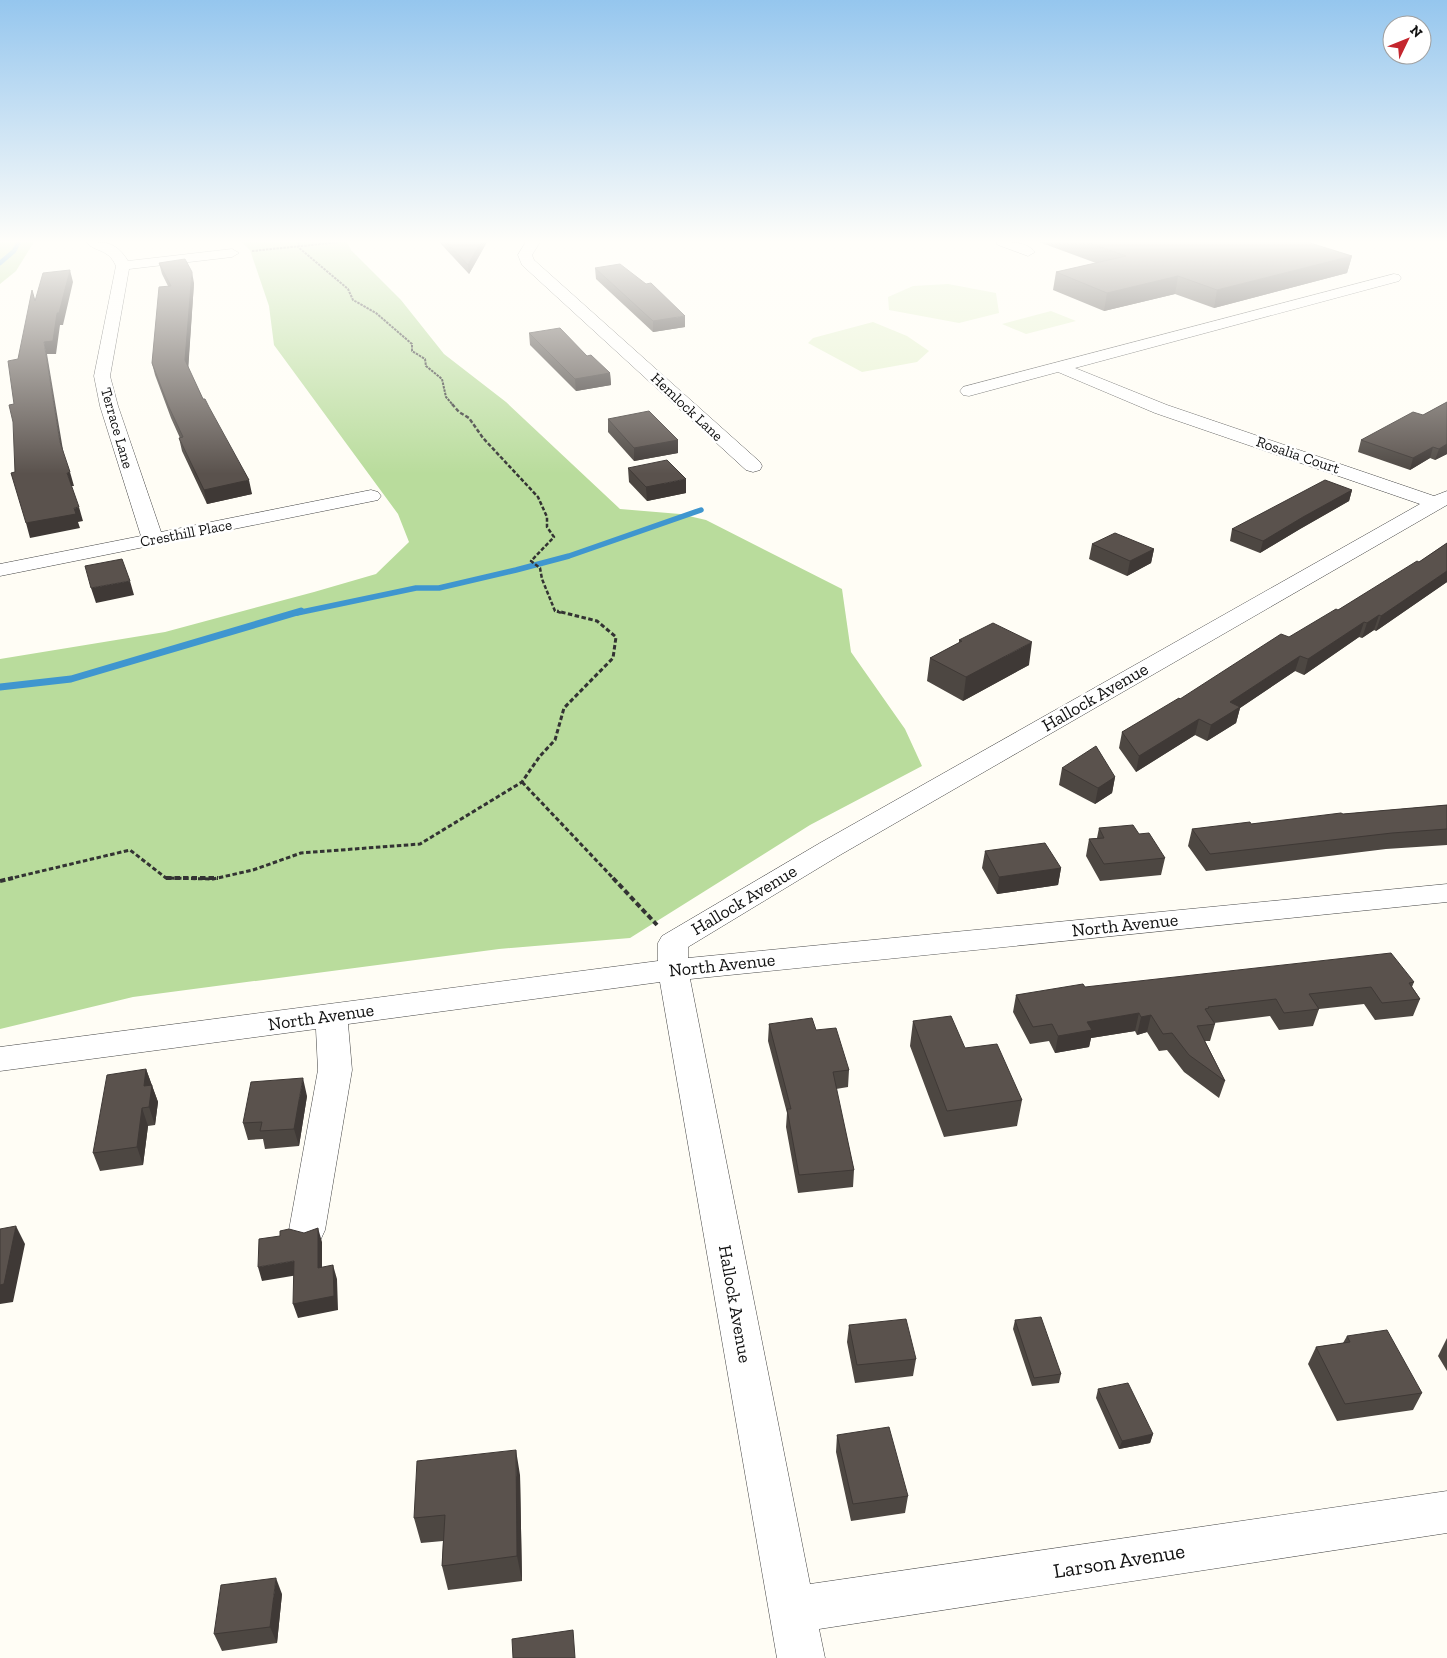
<svg xmlns="http://www.w3.org/2000/svg" width="1447" height="1658" font-family="'Zilla Slab',serif">
	<style>
		.forest { fill: #b9dc9c }
		.pitch { fill: #e6f2cf }
		.lines { fill: none; stroke-linecap: round; stroke-linejoin: round }
		.stream-far2 { stroke: #3f96cf; stroke-width: 4.5 }
		.stream-far1 { stroke: #3f96cf; stroke-width: 5.5 }
		.stream { stroke: #3f96cf; stroke-width: 7 }
		.minor-casing { stroke: #444; stroke-width: 1 }
		.path-far3 { stroke: #333; stroke-width: 2; stroke-dasharray: 2.5 1; stroke-linecap: butt }
		.path-far2 { stroke: #333; stroke-width: 2.5; stroke-dasharray: 4 2; stroke-linecap: butt }
		.path-far1 { stroke: #333; stroke-width: 3; stroke-dasharray: 4.5 2.5; stroke-linecap: butt }
		.path { stroke: #333; stroke-width: 4; stroke-dasharray: 5.5 3; stroke-linecap: butt }
		.minor { fill: #fff; fill-rule: evenodd }
		.wall { fill: #4d4742 }
		.shaded-wall { fill: #3f3936 }
		.building { fill: #5a524d; stroke: #3f3936 }
		.labels { text-anchor: middle; stroke-width: 5; stroke-linejoin: round; paint-order: stroke }
		.far-street-label { font-size: 15px; fill: #111; stroke: #fff }
		.street-label { font-size: 18px; fill: #111; stroke: #fff }
		.near-street-label { font-size: 21px; fill: #111; stroke: #fff }
	</style>
	<rect width="100%" height="100%" fill="#fffdf5"/>
	<path class="forest" d="M 0,242 L 34,242 L 16,271 L 0,284 Z
		M 242,242 L 347,242 L 351,250 L 401,300 L 444,354 L 506,402 L 620,509 L 680,514 L 706,520 L 842,589 L 851,652 L 905,729 L 922,766 L 810,825 L 630,938 L 499,949 L 133,997 L 0,1029 L 0,659 L 165,632 L 314,592 L 376,574 L 409,542 L 398,514 L 274,345 L 269,306 L 250,250 Z"/>
	<path class="pitch" d="M 948,284 L 996,293 L 999,313 L 959,323 L 889,310 L 888,297 L 913,286 Z
		M 1051,311 L 1076,321 L 1026,334 L 1002,324 Z
		M 873,322 L 907,336 L 929,351 L 917,362 L 862,372 L 808,343 L 813,338 Z"/>
	<g class="lines">
		<path class="stream-far2" d="M 0,263 L 14,251 L 19,242"/>
		<path class="stream-far1" d="M 297,613 L 416,588 L 439,588 L 516,570 L 569,556 L 701,510"/>
		<path class="stream" d="M 0,687 L 71,679 L 301,611"/>
		<g class="minor-casing">
			<path id="minor" d="M 86,242 C 107,242 116,242 128,261 L 232,249 L 239,253 L 232,257 L 129,269 L 110,376 L 118,406 L 161,532 L 371,490 L 378,492 L 381,496 L 378,500 L 0,576 L 0,564 L 141,536 L 100,406 L 94,376 L 116,266 C 108,248 96,253 86,242 Z
				M 526,242 L 540,242 L 532,255 L 534,260 L 760,462 L 762,466 L 760,470 L 753,472 L 746,470 L 522,265 L 518,255 Z
				M 996,242 C 1009,242 1026,241 1035,252 L 1028,256 L 998,245 Z
				M 1394,274 L 1399,275 L 1401,278 L 1399,281 L 1075,368 L 1167,405 L 1434,496 L 1447,491 L 1447,505 L 840,855 L 688,947 L 688,958 L 1447,884 L 1447,902 L 690,979 L 810,1584 L 1447,1491 L 1447,1533 L 819,1629 L 825,1658 L 777,1658 L 660,982 L 348,1024 L 352,1070 L 325,1230 L 320,1241 L 307,1245 L 294,1241 L 289,1230 L 318,1070 L 316,1029 L 0,1071 L 0,1047 L 658,961 L 658,943 L 662,936 L 820,843 L 1420,504 L 1155,413 L 1058,372 L 969,396 L 963,395 L 960,391 L 963,387 Z"/>
		</g>
		<path class="path-far3" d="M 299,242 L 298,247 L 348,289 L 353,300 L 376,313 L 412,344 L 412,351 L 425,359 L 426,366 L 442,379 L 446,397 L 453,405
			M 252,251 L 340,242"/>
		<path class="path-far2" d="M 452,404 L 459,412 L 469,418 L 483,438 L 538,497 L 547,517 L 547,527 L 554,537 L 531,561 L 540,568 L 542,579 L 555,611 L 562,613"/>
		<path class="path-far1" d="M 522,782 L 614,879
			M 8,879 L 130,850 L 166,878 L 213,879 L 253,870 L 301,853 L 420,844 L 522,782 L 540,756 L 555,740 L 564,708 L 613,658 L 616,637 L 597,621 L 557,611"/>
		<path class="path" d="M 166,878 L 218,878
			M 613,878 L 657,925
			M 0,881 L 13,878"/>
		<use href="#minor" class="minor"/>
	</g>
	<path class="wall" d="M 440,242 L 487,242 L 469,274 L 441,244 Z
		M 1039,242 L 1307,242 L 1352,256 L 1347,273 L 1214,308 L 1175,294 L 1104,311 L 1053,290 L 1056,272 L 1096,263 Z
		M 159,263 L 194,283 L 188,367 L 203,399 L 252,494 L 207,504 L 182,451 L 179,438 L 180,438 L 171,418 L 155,375 L 152,363 L 168,286 L 162,274 Z
		M 595,268 L 646,284 L 685,327 L 653,332 L 596,279 Z
		M 529,333 L 587,356 L 610,373 L 611,385 L 576,391 L 530,345 Z
		M 1447,402 L 1447,454 L 1435,460 L 1430,458 L 1410,470 L 1358,452 L 1361,440 L 1423,415 Z
		M 608,419 L 678,440 L 678,453 L 634,461 L 608,432 Z
		M 628,468 L 686,493 L 647,501 L 629,482 Z
		M 1352,490 L 1349,501 L 1300,529 L 1260,553 L 1230,541 L 1232,529 Z
		M 1447,543 L 1447,582 L 1376,631 L 1374,630 L 1362,638 L 1359,637 L 1304,675 L 1295,671 L 1240,708 L 1236,723 L 1207,741 L 1195,735 L 1136,772 L 1119,748 L 1122,732 L 1338,610 L 1419,562 Z
		M 1092,544 L 1154,549 L 1151,563 L 1127,576 L 1089,559 Z
		M 959,640 L 1029,665 L 963,701 L 927,681 L 930,658 L 959,643 Z
		M 1062,768 L 1115,777 L 1112,793 L 1095,804 L 1059,785 Z
		M 1447,805 L 1447,845 L 1386,849 L 1206,871 L 1188,846 L 1192,829 L 1251,824 L 1343,814 Z
		M 1099,828 L 1139,834 L 1165,858 L 1161,875 L 1100,881 L 1086,856 L 1089,839 L 1097,838 Z
		M 985,851 L 1061,868 L 1058,885 L 997,894 L 982,868 Z
		M 1414,982 L 1412,987 L 1420,999 L 1413,1016 L 1375,1020 L 1364,1004 L 1319,1009 L 1313,1026 L 1279,1030 L 1270,1016 L 1214,1023 L 1215,1024 L 1210,1041 L 1205,1041 L 1225,1081 L 1219,1098 L 1184,1072 L 1167,1050 L 1159,1051 L 1147,1032 L 1137,1035 L 1135,1031 L 1091,1038 L 1089,1047 L 1055,1053 L 1049,1041 L 1030,1044 L 1013,1012 L 1016,995 L 1085,987 Z
		M 913,1021 L 965,1048 L 1022,1100 L 1017,1126 L 944,1137 L 910,1046 Z
		M 769,1024 L 816,1030 L 849,1070 L 848,1087 L 836,1089 L 854,1170 L 853,1187 L 798,1193 L 786,1127 L 787,1113 L 768,1041 Z
		M 146,1069 L 158,1102 L 155,1125 L 148,1126 L 143,1165 L 100,1171 L 93,1153 Z
		M 307,1096 L 299,1146 L 265,1149 L 263,1139 L 248,1140 L 243,1123 Z
		M 1015,1320 L 1061,1374 L 1059,1383 L 1032,1386 L 1013,1329 Z
		M 849,1325 L 916,1359 L 913,1376 L 855,1383 L 847,1342 Z
		M 1347,1336 L 1422,1393 L 1413,1410 L 1337,1421 L 1308,1364 L 1316,1347 L 1343,1343 Z
		M 1447,1338 L 1447,1371 L 1438,1356 Z
		M 1098,1389 L 1153,1434 L 1150,1443 L 1119,1449 L 1096,1398 Z
		M 837,1435 L 908,1496 L 905,1513 L 851,1521 L 836,1452 Z
		M 520,1475 L 522,1581 L 448,1590 L 442,1566 L 443,1541 L 421,1543 L 414,1518 Z
		M 282,1594 L 277,1643 L 222,1651 L 214,1634 Z"/>
	<path class="shaded-wall" d="M 481,242 L 487,242 L 469,274 L 468,265 Z
		M 1352,256 L 1347,273 L 1214,308 L 1217,290 Z
		M 70,270 L 73,282 L 63,325 L 60,325 L 56,354 L 47,354 L 64,456 L 60,442 L 44,342 L 57,313 Z
		M 192,272 L 194,283 L 188,372 L 185,360 Z
		M 1178,276 L 1175,294 L 1104,311 L 1107,293 Z
		M 685,316 L 685,327 L 653,332 L 653,321 Z
		M 610,373 L 611,385 L 576,391 L 575,379 Z
		M 678,440 L 678,453 L 634,461 L 634,448 Z
		M 1447,444 L 1447,454 L 1435,460 L 1439,449 Z
		M 1433,447 L 1430,458 L 1410,470 L 1413,458 Z
		M 70,472 L 74,486 L 71,486 L 67,473 Z
		M 686,479 L 686,493 L 647,501 L 646,487 Z
		M 249,480 L 252,494 L 207,504 L 204,490 Z
		M 1352,490 L 1349,501 L 1300,529 L 1260,553 L 1263,541 L 1303,517 Z
		M 79,507 L 83,521 L 78,522 L 80,528 L 30,538 L 26,523 Z
		M 1154,549 L 1151,563 L 1127,576 L 1130,561 Z
		M 1447,571 L 1447,582 L 1376,631 L 1381,616 Z
		M 130,581 L 134,595 L 96,603 L 91,588 Z
		M 1379,615 L 1374,630 L 1362,638 L 1367,623 Z
		M 1364,622 L 1359,637 L 1304,675 L 1308,659 Z
		M 1032,642 L 1029,665 L 963,701 L 966,677 Z
		M 1300,656 L 1295,671 L 1240,708 L 1236,723 L 1207,741 L 1211,725 L 1230,702 Z
		M 1199,719 L 1195,735 L 1136,772 L 1139,756 Z
		M 1115,777 L 1112,793 L 1095,804 L 1098,788 Z
		M 1061,868 L 1058,885 L 997,894 L 999,877 Z
		M 1139,1013 L 1135,1031 L 1091,1038 L 1089,1047 L 1055,1053 L 1058,1036 L 1087,1022 Z
		M 1151,1015 L 1147,1032 L 1137,1035 L 1141,1017 Z
		M 146,1069 L 158,1102 L 155,1125 L 149,1107 L 144,1086 Z
		M 303,1078 L 307,1096 L 299,1146 L 294,1129 Z
		M 142,1108 L 148,1126 L 143,1165 L 137,1147 Z
		M 16,1226 L 25,1244 L 13,1302 L 0,1304 L 0,1285 Z
		M 318,1228 L 322,1242 L 322,1282 L 318,1268 Z
		M 294,1261 L 298,1275 L 262,1281 L 258,1267 Z
		M 333,1265 L 337,1279 L 338,1310 L 298,1318 L 293,1304 Z
		M 1153,1434 L 1150,1443 L 1119,1449 L 1122,1441 Z
		M 516,1450 L 520,1475 L 522,1581 L 517,1556 Z
		M 276,1578 L 282,1594 L 277,1643 L 270,1627 Z"/>
	<path class="building" d="M 446,242 L 481,242 L 468,265 Z
		M 1086,242 L 1307,242 L 1352,256 L 1217,290 L 1178,276 L 1107,293 L 1056,272 L 1126,256 Z
		M 185,259 L 192,272 L 185,360 L 203,399 L 205,399 L 209,407 L 249,480 L 204,490 L 179,438 L 183,437 L 168,405 L 152,363 L 159,287 L 171,286 L 159,263 Z
		M 620,264 L 646,284 L 651,283 L 685,316 L 653,321 L 595,268 Z
		M 70,270 L 59,313 L 57,313 L 53,341 L 44,342 L 60,442 L 70,472 L 67,473 L 79,507 L 74,508 L 76,514 L 26,523 L 11,473 L 15,472 L 13,422 L 9,405 L 14,404 L 8,361 L 18,359 L 32,290 L 35,301 L 43,273 Z
		M 560,328 L 587,356 L 591,355 L 610,373 L 575,379 L 529,333 Z
		M 1447,402 L 1447,444 L 1439,449 L 1433,447 L 1413,458 L 1361,440 L 1413,412 L 1423,415 Z
		M 649,411 L 678,440 L 634,448 L 608,419 Z
		M 667,460 L 686,479 L 646,487 L 628,468 Z
		M 1325,480 L 1352,490 L 1303,517 L 1263,541 L 1232,529 Z
		M 1115,533 L 1154,549 L 1130,561 L 1092,544 Z
		M 1447,543 L 1447,571 L 1381,616 L 1379,615 L 1367,623 L 1364,622 L 1308,659 L 1300,656 L 1230,702 L 1240,707 L 1211,725 L 1199,719 L 1139,756 L 1122,732 L 1179,698 L 1180,699 L 1281,634 L 1289,637 L 1336,609 L 1338,610 L 1417,561 L 1419,562 Z
		M 122,559 L 130,581 L 91,588 L 85,566 Z
		M 993,623 L 1032,642 L 966,677 L 930,658 L 962,641 L 959,640 Z
		M 1096,746 L 1115,777 L 1098,788 L 1062,768 Z
		M 1447,805 L 1447,829 L 1392,833 L 1210,854 L 1192,829 L 1250,822 L 1251,824 L 1341,813 L 1343,814 Z
		M 1133,825 L 1139,834 L 1149,833 L 1165,858 L 1104,864 L 1089,839 L 1104,838 L 1099,828 Z
		M 1045,843 L 1061,868 L 999,877 L 985,851 Z
		M 1391,953 L 1414,982 L 1409,983 L 1420,999 L 1382,1003 L 1371,987 L 1309,994 L 1319,1009 L 1284,1013 L 1276,999 L 1208,1007 L 1209,1008 L 1205,1009 L 1215,1024 L 1197,1026 L 1225,1081 L 1189,1055 L 1172,1033 L 1163,1034 L 1151,1015 L 1141,1017 L 1139,1013 L 1087,1022 L 1092,1030 L 1058,1036 L 1052,1024 L 1033,1027 L 1016,995 L 1083,984 L 1085,987 Z
		M 951,1016 L 965,1048 L 997,1044 L 1022,1100 L 947,1111 L 913,1021 Z
		M 812,1018 L 816,1030 L 836,1028 L 849,1070 L 833,1072 L 854,1170 L 799,1175 L 787,1109 L 791,1109 L 769,1024 Z
		M 146,1069 L 144,1086 L 152,1085 L 149,1107 L 142,1108 L 137,1147 L 93,1153 L 107,1075 Z
		M 303,1078 L 294,1129 L 260,1131 L 262,1122 L 243,1123 L 251,1082 Z
		M 16,1226 L 4,1284 L 0,1285 L 0,1229 Z
		M 318,1228 L 318,1268 L 333,1265 L 334,1296 L 293,1304 L 294,1261 L 258,1267 L 259,1239 L 280,1236 L 280,1231 L 289,1229 L 304,1233 Z
		M 1041,1317 L 1061,1374 L 1034,1378 L 1015,1320 Z
		M 906,1319 L 916,1359 L 857,1365 L 849,1325 Z
		M 1387,1330 L 1422,1393 L 1345,1404 L 1316,1347 L 1350,1342 L 1347,1336 Z
		M 1128,1383 L 1153,1434 L 1122,1441 L 1098,1389 Z
		M 889,1427 L 908,1496 L 853,1504 L 837,1435 Z
		M 516,1450 L 517,1556 L 442,1566 L 445,1515 L 414,1518 L 417,1461 Z
		M 276,1578 L 270,1627 L 214,1634 L 221,1585 Z
		M 573,1630 L 575,1658 L 513,1658 L 512,1639 Z"/>
	<linearGradient id="sky" x2="0" y2="1"><stop stop-color="#95c6ee"/><stop offset="0.51" stop-color="#fffefa"/><stop offset="1" stop-color="#fffefa" stop-opacity="0"/></linearGradient>
	<rect width="1447" height="474" fill="url(#sky)"/>
	<g class="labels">
		<g class="far-street-label">
			<text transform="translate(687 407) rotate(43)" y="5">Hemlock Lane</text>
			<text transform="translate(117 428) rotate(74)" y="5">Terrace Lane</text>
			<text transform="translate(1298 455) rotate(19)" y="5">Rosalia Court</text>
			<text transform="translate(186 533) rotate(-11)" y="5">Cresthill Place</text>
		</g>
		<g class="street-label">
			<text transform="translate(1095 697) rotate(-30)" y="6">Hallock Avenue</text>
			<text transform="translate(744 900) rotate(-31)" y="6">Hallock Avenue</text>
			<text transform="translate(1125 925) rotate(-6)" y="6">North Avenue</text>
			<text transform="translate(722 965) rotate(-6)" y="6">North Avenue</text>
			<text transform="translate(321 1017) rotate(-8)" y="6">North Avenue</text>
			<text transform="translate(735 1304) rotate(80)" y="6">Hallock Avenue</text>
		</g>
		<g class="near-street-label">
			<text transform="translate(1119 1561) rotate(-9)" y="7">Larson Avenue</text>
		</g>
	</g>
	<g transform="translate(1407 40) rotate(47)"><circle r="24" fill="#ffffff" stroke="#a0a0a0"/>
	<path d="M0-4L9 19L0 12L-9 19Z" fill="#c4262e"/>
	<text y="-8" font-size="14" font-weight="bold" text-anchor="middle" fill="#111111">N</text>
	</g>
</svg>
